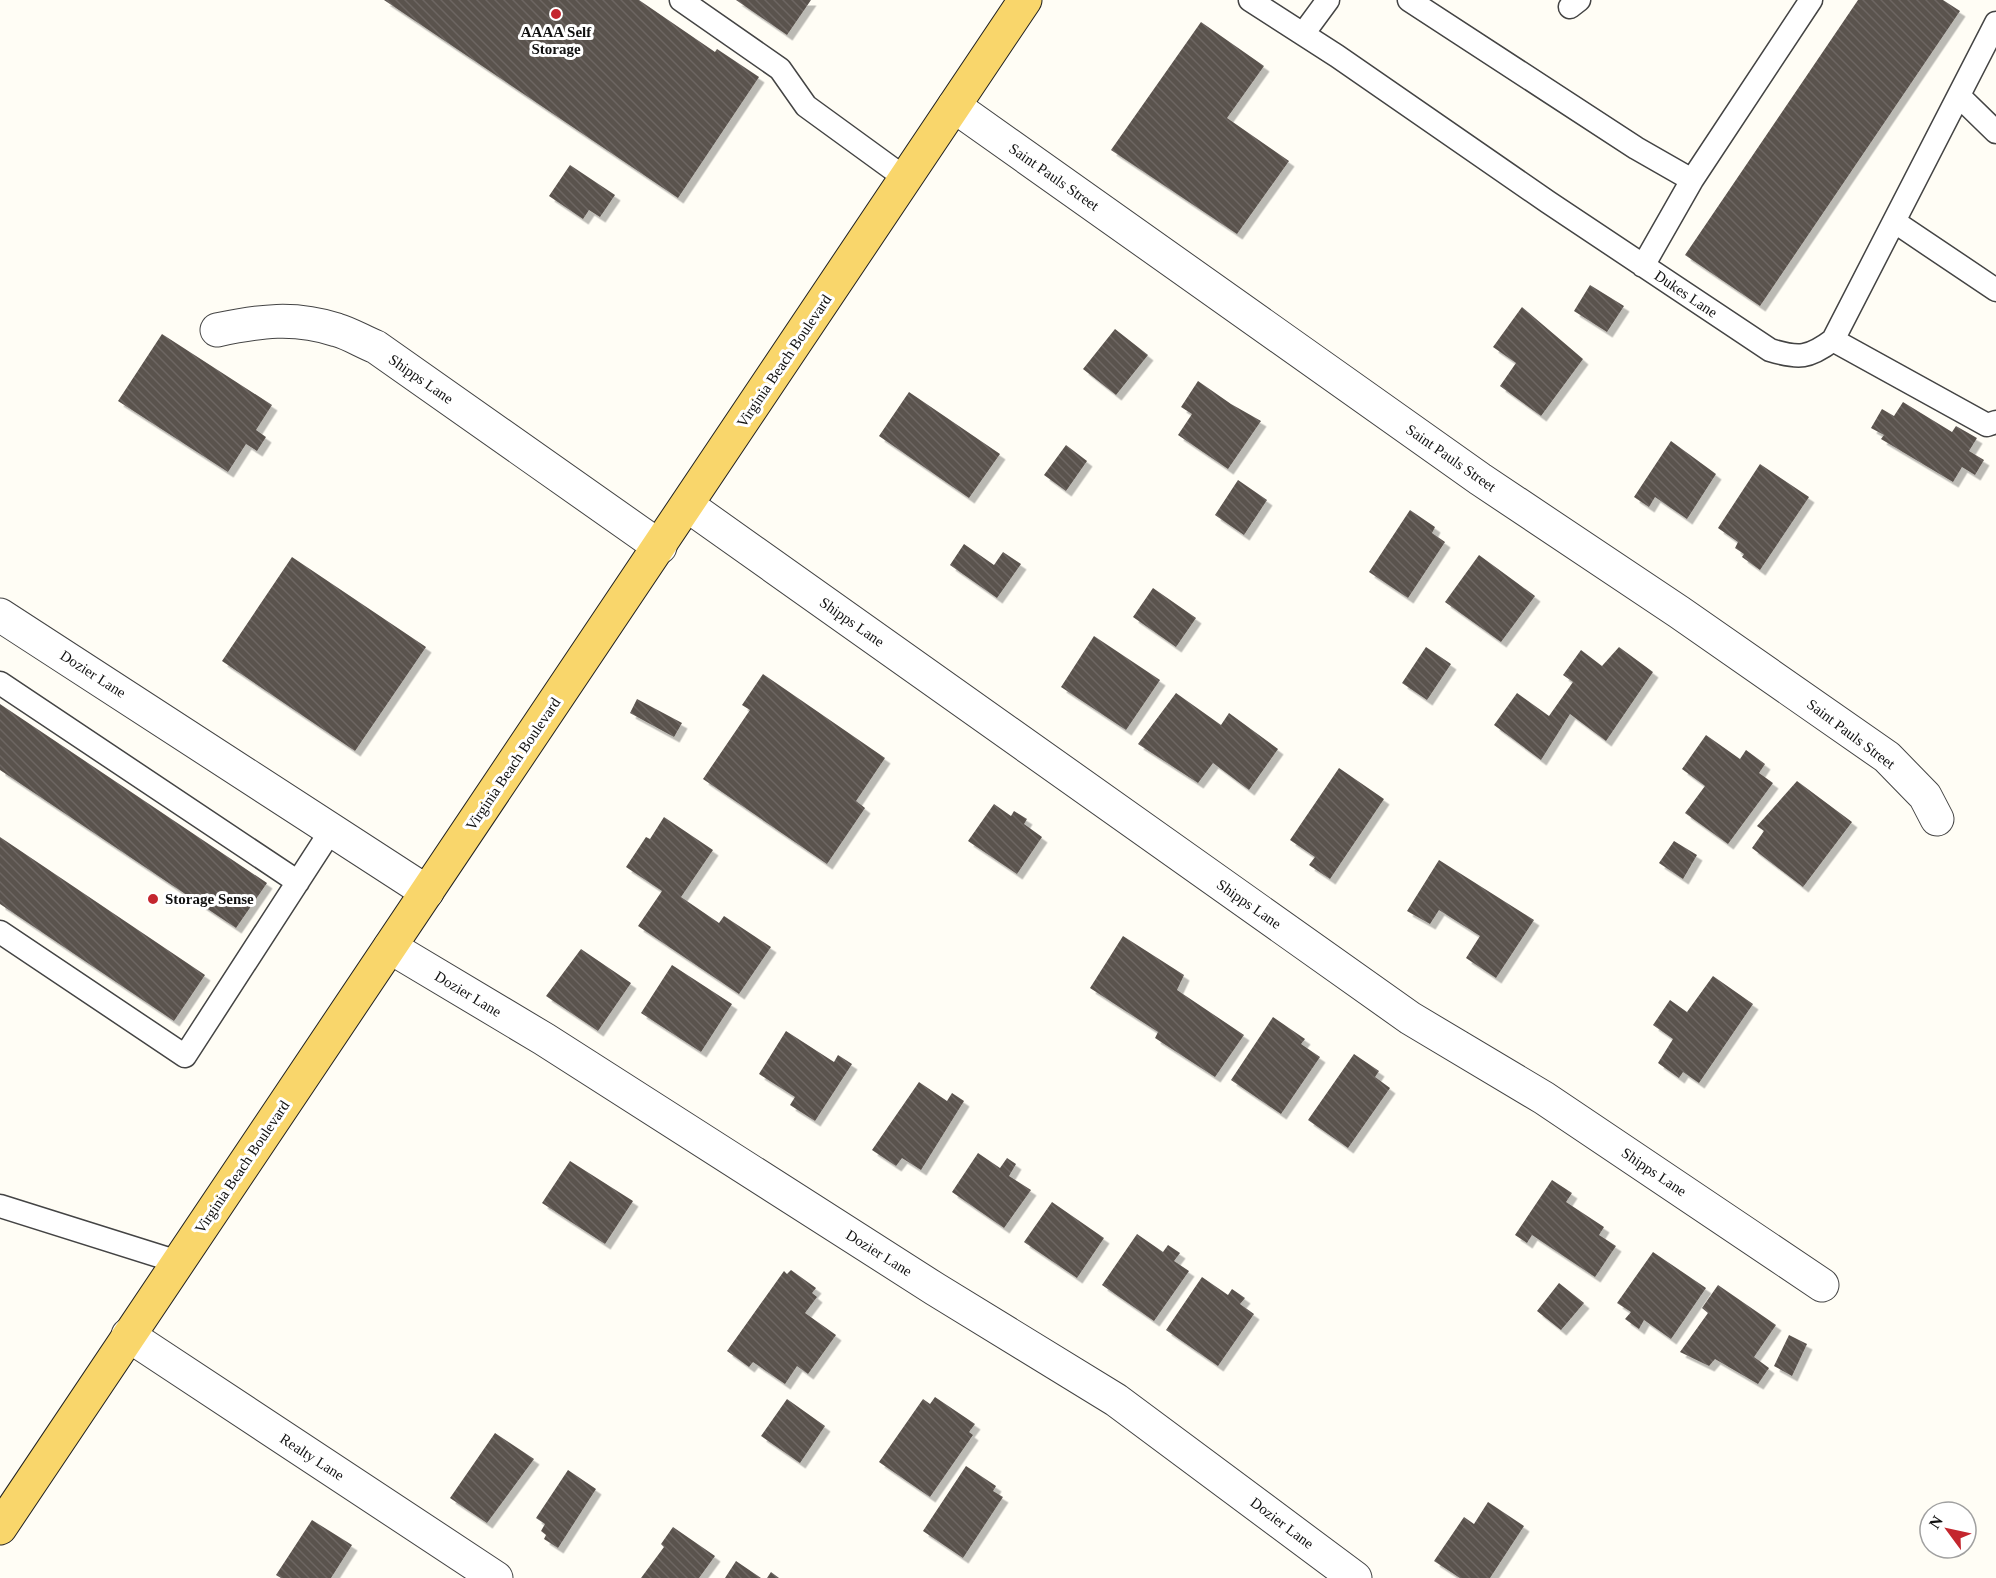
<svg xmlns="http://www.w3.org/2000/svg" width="1996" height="1578" font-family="Georgia,serif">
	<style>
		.building { fill: url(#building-back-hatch); filter: url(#shadow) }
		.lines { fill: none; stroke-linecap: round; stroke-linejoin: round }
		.service-casing { stroke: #444; stroke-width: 25 }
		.minor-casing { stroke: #444; stroke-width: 35 }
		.primary-casing { stroke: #222; stroke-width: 35 }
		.service { stroke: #fff; stroke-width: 22 }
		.minor { stroke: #fff; stroke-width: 33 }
		.primary { stroke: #f9d66b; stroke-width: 33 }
		.poi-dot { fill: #c4262e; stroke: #fff; stroke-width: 2 }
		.labels { text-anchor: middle; stroke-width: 6; stroke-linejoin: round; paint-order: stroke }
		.poi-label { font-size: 15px; font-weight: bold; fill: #111; stroke: #fff }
		.street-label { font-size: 15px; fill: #111; stroke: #fff }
	</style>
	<defs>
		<pattern id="building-back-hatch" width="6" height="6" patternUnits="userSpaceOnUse" patternTransform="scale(1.5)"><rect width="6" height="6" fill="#5a524d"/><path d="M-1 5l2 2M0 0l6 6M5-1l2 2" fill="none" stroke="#6d6662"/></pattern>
		<filter id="shadow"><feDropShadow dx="5.5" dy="5.5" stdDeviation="0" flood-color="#0004"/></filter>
	</defs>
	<rect width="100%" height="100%" fill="#fffdf5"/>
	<path class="building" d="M 384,0 L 639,0 L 715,52 L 717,49 L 759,77 L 678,198 Z
		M 736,0 L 811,0 L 787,35 Z
		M 1858,0 L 1943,0 L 1960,11 L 1760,306 L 1685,255 Z
		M 1201,22 L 1264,66 L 1227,118 L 1289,161 L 1237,234 L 1111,150 Z
		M 570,165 L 615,195 L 600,217 L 589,210 L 583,219 L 549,196 Z
		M 1590,285 L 1624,306 L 1607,332 L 1574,311 Z
		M 1522,307 L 1583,359 L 1541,416 L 1500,386 L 1516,363 L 1493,347 Z
		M 1115,329 L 1148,355 L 1116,395 L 1083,369 Z
		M 162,334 L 272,405 L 256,430 L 266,437 L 257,451 L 246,444 L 228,472 L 118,401 Z
		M 1198,381 L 1231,404 L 1261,421 L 1228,469 L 1178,435 L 1192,414 L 1181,407 Z
		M 909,392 L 1000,454 L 969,498 L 879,436 Z
		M 1903,402 L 1952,432 L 1956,426 L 1977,438 L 1969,451 L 1984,460 L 1975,475 L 1962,467 L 1953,482 L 1881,439 L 1884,435 L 1871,428 L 1882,409 L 1894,416 Z
		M 1671,441 L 1716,474 L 1687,519 L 1655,497 L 1649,507 L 1634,497 Z
		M 1066,445 L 1087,461 L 1066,491 L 1044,475 Z
		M 1760,464 L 1809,497 L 1760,570 L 1742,557 L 1744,554 L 1735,548 L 1738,542 L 1718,528 Z
		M 1238,480 L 1267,500 L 1244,535 L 1215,515 Z
		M 1410,510 L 1435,527 L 1432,533 L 1445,542 L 1408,598 L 1369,572 Z
		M 964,544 L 994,565 L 1003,552 L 1021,564 L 997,598 L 950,565 Z
		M 1479,555 L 1535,596 L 1501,642 L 1445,602 Z
		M 292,557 L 426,647 L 355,751 L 222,661 Z
		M 1153,588 L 1196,618 L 1176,647 L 1133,617 Z
		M 1094,636 L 1160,680 L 1126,730 L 1061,687 Z
		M 1426,647 L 1451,664 L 1427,700 L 1402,683 Z
		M 1619,647 L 1653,672 L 1606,741 L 1570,714 L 1541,760 L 1494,725 L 1517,693 L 1549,716 L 1573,682 L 1563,675 L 1581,650 L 1602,666 Z
		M 763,674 L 885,758 L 856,801 L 865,808 L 827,864 L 703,779 L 750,710 L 742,705 Z
		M 1176,693 L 1221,725 L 1229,713 L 1278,749 L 1249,790 L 1213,763 L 1198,783 L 1138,744 Z
		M 637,699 L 682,723 L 674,737 L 630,713 Z
		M 0,704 L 267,883 L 236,928 L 0,770 Z
		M 1706,735 L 1740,759 L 1746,750 L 1765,764 L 1759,773 L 1773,783 L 1728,844 L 1685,813 L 1705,786 L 1682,769 Z
		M 1339,768 L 1384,799 L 1330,879 L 1309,865 L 1315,857 L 1290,840 Z
		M 1797,781 L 1852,822 L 1803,887 L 1752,848 L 1764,831 L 1757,826 Z
		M 994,804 L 1011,816 L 1014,811 L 1027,819 L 1024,824 L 1042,837 L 1017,874 L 968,841 Z
		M 664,817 L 713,850 L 681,897 L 719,923 L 724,916 L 771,947 L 739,994 L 638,926 L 662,891 L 626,867 L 646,837 L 650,839 Z
		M 0,837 L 205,975 L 174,1021 L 0,904 Z
		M 1674,841 L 1697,855 L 1683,879 L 1659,863 Z
		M 1439,860 L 1534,920 L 1496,978 L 1466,958 L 1480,936 L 1439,910 L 1430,924 L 1407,911 Z
		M 1123,936 L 1184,975 L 1177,990 L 1244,1035 L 1215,1077 L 1155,1038 L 1158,1032 L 1090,988 Z
		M 581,949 L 631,983 L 598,1031 L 546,996 Z
		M 672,965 L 732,1004 L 701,1052 L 641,1013 Z
		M 1713,976 L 1753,1004 L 1699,1083 L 1683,1072 L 1679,1078 L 1658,1063 L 1673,1039 L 1653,1025 L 1670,1000 L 1687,1012 Z
		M 1273,1017 L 1305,1039 L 1301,1044 L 1320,1057 L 1281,1114 L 1231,1080 Z
		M 786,1031 L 834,1062 L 838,1055 L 852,1064 L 815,1121 L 790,1105 L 795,1097 L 759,1074 Z
		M 1354,1054 L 1379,1071 L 1375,1077 L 1390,1088 L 1348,1148 L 1308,1120 Z
		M 919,1082 L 947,1101 L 952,1093 L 964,1101 L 921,1170 L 902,1158 L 896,1166 L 872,1150 Z
		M 978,1153 L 1000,1168 L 1007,1158 L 1016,1164 L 1009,1176 L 1031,1190 L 1004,1228 L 952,1192 Z
		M 570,1161 L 633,1201 L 605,1244 L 542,1203 Z
		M 1552,1180 L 1572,1193 L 1566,1202 L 1604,1227 L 1599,1235 L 1616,1246 L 1595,1277 L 1532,1235 L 1527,1243 L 1515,1235 Z
		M 1052,1202 L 1104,1238 L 1077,1278 L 1024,1242 Z
		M 1137,1234 L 1163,1252 L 1168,1245 L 1180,1253 L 1174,1261 L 1189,1271 L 1154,1321 L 1102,1285 Z
		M 1653,1252 L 1706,1288 L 1671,1339 L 1644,1320 L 1639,1329 L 1625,1319 L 1631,1312 L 1617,1303 Z
		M 791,1270 L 816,1288 L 812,1293 L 817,1297 L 805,1313 L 836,1335 L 808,1374 L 797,1366 L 785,1384 L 753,1362 L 749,1367 L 727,1351 L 784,1271 L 787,1274 Z
		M 1202,1277 L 1228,1295 L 1232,1289 L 1245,1298 L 1240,1304 L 1254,1314 L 1218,1366 L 1166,1330 Z
		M 1559,1283 L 1584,1303 L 1561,1330 L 1537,1311 Z
		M 1718,1285 L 1776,1325 L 1754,1357 L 1769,1368 L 1758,1384 L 1715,1359 L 1709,1366 L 1680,1352 L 1708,1313 L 1702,1308 Z
		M 1789,1335 L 1807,1344 L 1792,1376 L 1774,1366 Z
		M 935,1397 L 975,1424 L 969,1432 L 973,1435 L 930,1497 L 879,1462 L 923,1399 L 930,1404 Z
		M 787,1399 L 825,1426 L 800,1463 L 761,1436 Z
		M 495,1433 L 534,1459 L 487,1523 L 450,1498 Z
		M 966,1466 L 996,1486 L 993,1491 L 1003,1497 L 963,1558 L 923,1531 Z
		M 568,1470 L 596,1489 L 558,1548 L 544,1539 L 546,1535 L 541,1531 L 545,1524 L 536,1518 Z
		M 1488,1502 L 1524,1526 L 1490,1578 L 1460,1578 L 1434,1561 L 1464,1517 L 1474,1524 Z
		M 312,1520 L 352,1545 L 331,1578 L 281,1578 L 276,1575 Z
		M 673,1527 L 715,1556 L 699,1578 L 641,1578 L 664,1547 L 661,1544 Z
		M 736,1561 L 761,1578 L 725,1578 Z
		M 771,1572 L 779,1578 L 767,1578 Z"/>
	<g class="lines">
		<g class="service-casing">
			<path id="service" d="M 681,0 L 780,69 L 806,106 L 905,178
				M 1250,0 L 1337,56 L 1548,202 L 1770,350 C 1799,359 1809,358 1833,340 L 1996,23
				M 1409,0 L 1636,148 L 1692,180 L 1643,266
				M 1570,7 L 1579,0
				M 1303,34 L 1328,0
				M 1959,96 L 1996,132
				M 1692,180 L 1811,0
				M 1895,222 L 1996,290
				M 1833,340 L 1987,425 L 1996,422
				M 0,683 L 298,882
				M 0,932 L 185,1056 L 332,829
				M 0,1206 L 178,1262"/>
		</g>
		<g class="minor-casing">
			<path id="minor" d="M 954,106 L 1480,479 L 1679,612 L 1887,757 L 1925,796 L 1937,819
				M 217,330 C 260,321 294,316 337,330 C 351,334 363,342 376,347 L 660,547
				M 687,505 L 1410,1018 L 1544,1098 L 1822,1285
				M 0,615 L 427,892
				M 390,947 L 544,1039 L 935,1289 L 1116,1400 L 1355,1578
				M 128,1335 L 496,1578"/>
		</g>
		<g class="primary-casing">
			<path id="primary" d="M 0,1528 L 1025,0"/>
		</g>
		<use href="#service" class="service"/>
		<use href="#minor" class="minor"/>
		<use href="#primary" class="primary"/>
	</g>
	<g class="poi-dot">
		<circle cx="556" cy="14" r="6"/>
		<circle cx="153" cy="899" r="6"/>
	</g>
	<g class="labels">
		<g class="poi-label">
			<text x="556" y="37">AAAA Self<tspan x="556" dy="17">Storage</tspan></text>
			<text x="165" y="904" text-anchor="start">Storage Sense</text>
		</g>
		<g class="street-label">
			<text transform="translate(1054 177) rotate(35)" y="5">Saint Pauls Street</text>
			<text transform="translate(1686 294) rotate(34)" y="5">Dukes Lane</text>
			<text transform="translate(784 361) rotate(-56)" y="5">Virginia Beach Boulevard</text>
			<text transform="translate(421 379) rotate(35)" y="5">Shipps Lane</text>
			<text transform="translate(1451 458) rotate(35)" y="5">Saint Pauls Street</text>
			<text transform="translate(852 622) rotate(35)" y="5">Shipps Lane</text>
			<text transform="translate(93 674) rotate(33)" y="5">Dozier Lane</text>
			<text transform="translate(1851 734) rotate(37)" y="5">Saint Pauls Street</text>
			<text transform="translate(513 764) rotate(-56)" y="5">Virginia Beach Boulevard</text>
			<text transform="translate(1249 904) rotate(35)" y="5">Shipps Lane</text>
			<text transform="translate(468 994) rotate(31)" y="5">Dozier Lane</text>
			<text transform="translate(242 1167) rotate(-56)" y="5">Virginia Beach Boulevard</text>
			<text transform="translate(1654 1172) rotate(34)" y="5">Shipps Lane</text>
			<text transform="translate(879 1253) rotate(32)" y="5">Dozier Lane</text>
			<text transform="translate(312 1457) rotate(33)" y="5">Realty Lane</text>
			<text transform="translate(1282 1523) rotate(37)" y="5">Dozier Lane</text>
		</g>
	</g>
	<g transform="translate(1948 1530) rotate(303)"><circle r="28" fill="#ffffff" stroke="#a0a0a0" stroke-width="1.5"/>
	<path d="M0-4.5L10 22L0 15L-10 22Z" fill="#c4262e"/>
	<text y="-9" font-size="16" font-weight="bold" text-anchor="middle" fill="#111111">N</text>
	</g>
</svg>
